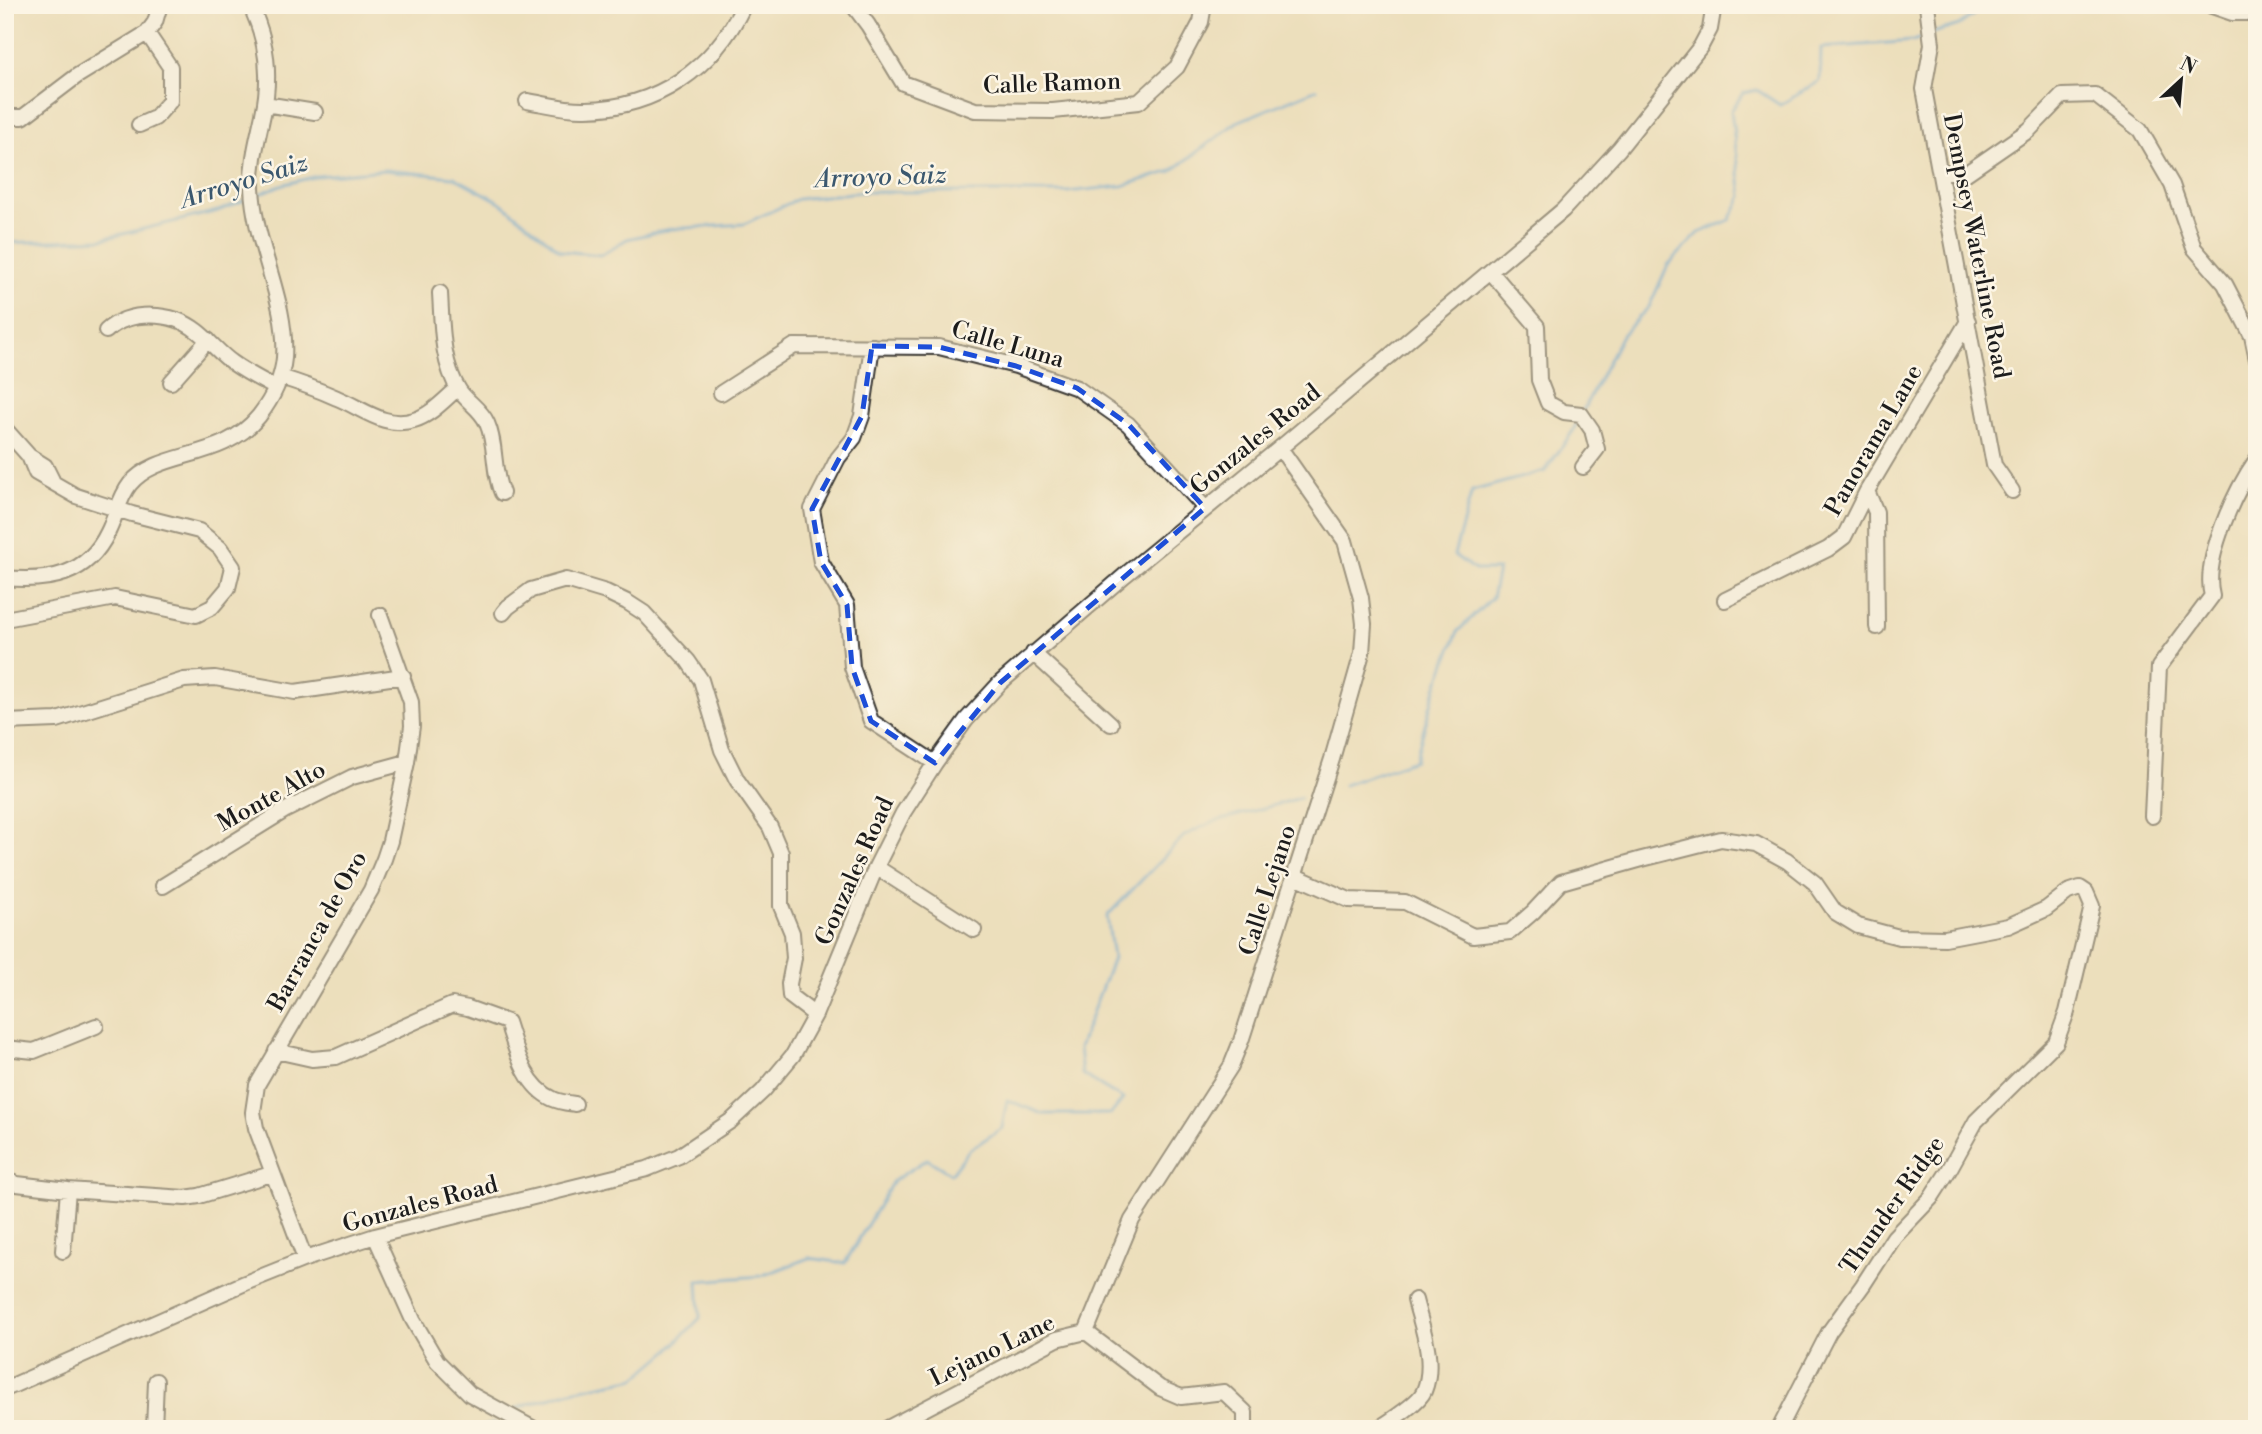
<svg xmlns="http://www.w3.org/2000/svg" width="2262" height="1434" font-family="'Libre Bodoni',serif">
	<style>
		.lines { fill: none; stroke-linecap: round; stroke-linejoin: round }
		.stream { stroke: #61a1d4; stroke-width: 3.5 }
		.minor-casing { stroke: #3b3934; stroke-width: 18 }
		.minor { stroke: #fff; stroke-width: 14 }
		.marked { fill: none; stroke: #1d4ed8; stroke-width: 5; stroke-dasharray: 14 9; stroke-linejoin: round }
		.labels { text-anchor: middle; stroke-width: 5; stroke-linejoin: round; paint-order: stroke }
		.street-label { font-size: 24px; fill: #1c1c1c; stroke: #fcf5e5 }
		.water-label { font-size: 26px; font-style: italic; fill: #3b586f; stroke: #fcf5e5 }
	</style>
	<rect width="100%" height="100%" fill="#fcf5e5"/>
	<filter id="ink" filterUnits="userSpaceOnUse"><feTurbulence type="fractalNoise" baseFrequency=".0143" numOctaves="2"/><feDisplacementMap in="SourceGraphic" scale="14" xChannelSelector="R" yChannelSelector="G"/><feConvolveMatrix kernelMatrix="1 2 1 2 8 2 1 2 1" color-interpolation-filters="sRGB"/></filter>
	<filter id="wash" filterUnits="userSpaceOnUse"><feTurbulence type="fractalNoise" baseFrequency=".00686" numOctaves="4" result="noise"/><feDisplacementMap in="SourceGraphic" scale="28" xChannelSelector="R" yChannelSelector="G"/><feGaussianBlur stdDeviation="1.57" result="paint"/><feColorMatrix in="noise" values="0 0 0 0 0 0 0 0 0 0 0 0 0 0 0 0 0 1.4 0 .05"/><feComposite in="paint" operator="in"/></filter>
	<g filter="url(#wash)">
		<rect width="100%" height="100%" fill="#ecdfbc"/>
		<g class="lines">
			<path class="stream" d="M 1933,33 L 1959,25 L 1987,5
				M 257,195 L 281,185 L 317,176 L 385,170 L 454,177 L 500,202 L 561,251 L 601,255 L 627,239 L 671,229 L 744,224 L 798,199 L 861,192 L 1067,192 L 1122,186 L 1172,171 L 1237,122 L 1317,89
				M 5,243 L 102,239 L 218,211 L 250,198
				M 1583,410 L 1622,335 L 1649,307 L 1668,265 L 1699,233 L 1730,220 L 1742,196 L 1731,111 L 1743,93 L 1757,90 L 1780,105 L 1820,81 L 1821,48 L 1914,41 L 1926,35
				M 1344,785 L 1415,760 L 1434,694 L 1458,631 L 1492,598 L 1498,570 L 1475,570 L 1454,555 L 1472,491 L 1545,471 L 1573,431 L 1579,417
				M 516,1408 L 571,1391 L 636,1378 L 669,1350 L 700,1318 L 698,1281 L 761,1276 L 809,1258 L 845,1263 L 893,1181 L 927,1159 L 951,1174 L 969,1150 L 1002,1128 L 1007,1100 L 1043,1114 L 1111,1114 L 1123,1099 L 1082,1074 L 1079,1048 L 1113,958 L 1107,916 L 1184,836 L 1210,823 L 1300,798
				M 475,1429 L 495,1423"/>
		</g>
	</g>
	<g filter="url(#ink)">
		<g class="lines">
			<g class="minor-casing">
				<path id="minor" d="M 853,5 L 868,25 L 903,83 L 975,110 L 1053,111 L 1139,102 L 1177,67 L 1201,22 L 1204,5
					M 1927,5 L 1932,44 L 1924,89 L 1994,465 L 2012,491
					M 2209,5 L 2232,13 L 2257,13
					M 527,101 C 546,104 567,110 586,109 C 657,108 714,68 744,5
					M 265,104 L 315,112
					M 5,117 L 23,117 L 77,76 L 147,33 L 155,22 L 160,5
					M 139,125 L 155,118 L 170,101 L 170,67 L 147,33
					M 1940,172 L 1968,172 L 2029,130 L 2062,96 L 2095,95 L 2140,130 L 2172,185 L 2194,248 L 2225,284 L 2252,336 L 2257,360
					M 1491,272 L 1537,326 L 1539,380 L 1548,403 L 1564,412 L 1581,414 L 1592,430 L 1597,449 L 1583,467
					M 440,293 C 442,324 441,362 459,390 C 467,402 481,409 487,423 C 497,445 492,471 502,493
					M 106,331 C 129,310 172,311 197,331 C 210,341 220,354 233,363 C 247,373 261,380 276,388
					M 872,346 L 862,416 L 854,438 L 838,458 L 812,509 L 821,562 L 847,605 L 852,667 L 871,721 L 935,763
					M 280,377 C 300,383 319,390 337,398 C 362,408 385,429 414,420 C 431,415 444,400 458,388
					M 171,382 L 208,340
					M 721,393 L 794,346 L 939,347 L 1016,366 L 1077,388 L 1128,424 L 1205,508
					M 5,429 L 29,456 L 45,466 L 52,480
					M 1867,491 L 1876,512 L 1877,627
					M 5,578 C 49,582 87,576 108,532 C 116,516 119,498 130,484 C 159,449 222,462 259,416 C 272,399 282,380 284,358 C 288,300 254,245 252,187 C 251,162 258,138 263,114 C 271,77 267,39 250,5
					M 1725,600 L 1828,549 L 1844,537 L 1867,491 L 1968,321
					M 503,613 L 508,607 L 531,590 L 566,580 L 606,592 L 627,602 L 644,613 L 688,661 L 701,680 L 722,750 L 737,780 L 770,827 L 781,853 L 781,906 L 792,933 L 794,958 L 789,984 L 790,996 L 815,1015
					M 5,619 L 115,598 L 196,615 L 212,607 L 228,588 L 233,567 L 220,548 L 199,531 L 132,514 L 76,496 L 36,473 L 29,456
					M 1033,653 L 1111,724
					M 5,722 L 57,720 L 184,680 L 215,678 L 295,692 L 403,676
					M 2152,816 L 2159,667 L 2212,596 C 2202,559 2236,489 2257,459
					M 876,867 L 974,930
					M 1295,876 L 1349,900 L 1405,902 L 1473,936 L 1510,932 L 1533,912 L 1561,882 L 1642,859 L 1721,839 L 1756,844 L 1787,861 L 1815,883 L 1835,912 L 1858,926 L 1899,937 L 1945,938 L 2008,926 L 2046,909 L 2068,892 L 2080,888 L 2086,892 L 2092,906 L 2067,1012 L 2056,1042 L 1976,1121 L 1949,1170 L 1931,1198 L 1894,1237 L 1863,1285 L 1829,1332 L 1779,1429
					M 163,886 L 284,811 L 352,777 L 407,762
					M 5,1048 L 34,1051 L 96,1026
					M 276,1051 L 312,1059 L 336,1057 L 452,1005 L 468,1008 L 507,1022 C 516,1049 524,1086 553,1099 C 559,1102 568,1103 575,1104
					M 5,1180 L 17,1184 L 68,1190 L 185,1198 L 199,1196 L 271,1174
					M 375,1236 L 413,1320 L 437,1361 L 470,1394 L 534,1429
					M 63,1251 L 68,1190
					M 305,1259 L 256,1128 L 253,1112 L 257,1085 L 371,890 L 384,859 L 390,841 L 407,762 L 412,726 L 411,702 L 380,615
					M 1086,1332 L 1132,1220 L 1231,1066 L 1241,1041 L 1332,759 L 1362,653 L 1364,624 L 1361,598 L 1345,541 L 1280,448
					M 5,1389 L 245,1283 L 305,1259 L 375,1236 L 647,1169 L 679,1156 L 732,1120 L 763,1091 L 793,1055 L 815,1015 L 876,867 L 903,813 L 935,763 L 966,720 L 1000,683 L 1125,575 L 1286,443 L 1563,210 L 1619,149 L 1701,46 L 1710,29 L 1714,5
					M 154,1429 L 156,1381
					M 886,1429 L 1057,1339 L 1086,1332 L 1160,1388 L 1181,1397 L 1224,1392 L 1245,1412 L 1245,1429
					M 1378,1429 C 1390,1421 1419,1403 1424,1391 C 1436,1362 1422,1328 1415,1300"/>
			</g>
			<use href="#minor" class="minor"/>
		</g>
	</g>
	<path d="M0 0H2262V1434H0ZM 872,346 L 939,347 L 1016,366 L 1077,388 L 1128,424 L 1205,508 L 1000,683 L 935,763 L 871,721 L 852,667 L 847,605 L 821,562 L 812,509 L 862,416 Z" fill="#ecdfbc" fill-opacity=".55" fill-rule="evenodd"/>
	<path class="marked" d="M 872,346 L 939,347 L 1016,366 L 1077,388 L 1128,424 L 1205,508 L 1000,683 L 935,763 L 871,721 L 852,667 L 847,605 L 821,562 L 812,509 L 862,416 Z"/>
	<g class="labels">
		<g class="street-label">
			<text transform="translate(1052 83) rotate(-2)" y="8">Calle Ramon</text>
			<text transform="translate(1977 246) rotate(79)" y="8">Dempsey Waterline Road</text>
			<text transform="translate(1008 344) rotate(16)" y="8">Calle Luna</text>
			<text transform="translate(1255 439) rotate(-39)" y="8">Gonzales Road</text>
			<text transform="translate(1873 440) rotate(-60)" y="8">Panorama Lane</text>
			<text transform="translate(271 796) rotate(-29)" y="8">Monte Alto</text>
			<text transform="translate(854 871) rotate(-66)" y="8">Gonzales Road</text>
			<text transform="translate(1267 890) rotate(-72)" y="8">Calle Lejano</text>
			<text transform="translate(317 931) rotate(-61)" y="8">Barranca de Oro</text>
			<text transform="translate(420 1204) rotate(-15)" y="8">Gonzales Road</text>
			<text transform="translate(1892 1205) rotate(-55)" y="8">Thunder Ridge</text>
			<text transform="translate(992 1350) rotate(-26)" y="8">Lejano Lane</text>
		</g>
		<g class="water-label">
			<text transform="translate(881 176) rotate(-2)" y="9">Arroyo Saiz</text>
			<text transform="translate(244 180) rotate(-17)" y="9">Arroyo Saiz</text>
		</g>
	</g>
	<rect width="2262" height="1434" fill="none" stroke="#fcf5e5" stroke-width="28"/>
	<g transform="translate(2181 80) rotate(26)" stroke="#fcf5e5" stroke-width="5" paint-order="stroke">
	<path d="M0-5L12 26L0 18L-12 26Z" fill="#1c1c1c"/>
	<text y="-10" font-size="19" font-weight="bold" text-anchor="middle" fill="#1c1c1c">N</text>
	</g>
</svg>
